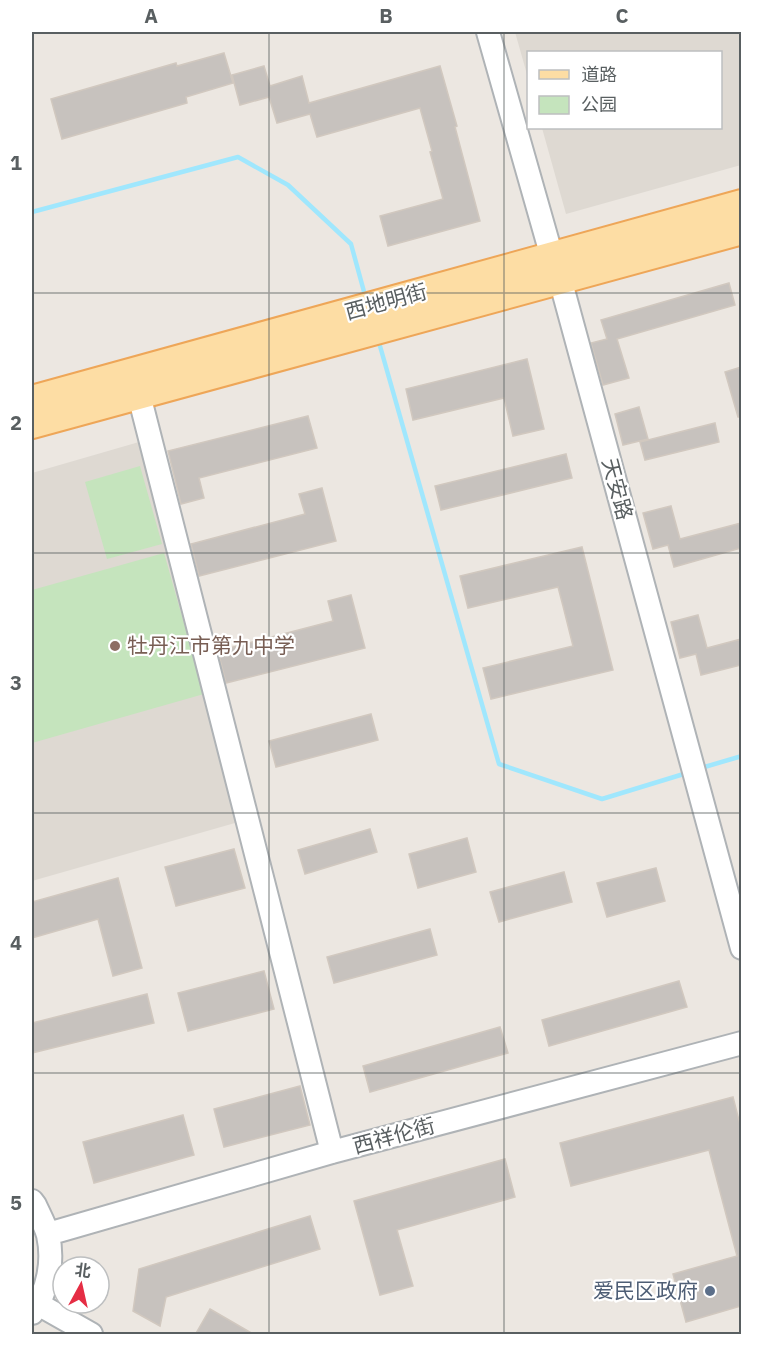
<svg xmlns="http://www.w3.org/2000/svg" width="773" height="1366" font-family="'IBM Plex Sans','Noto Sans SC',sans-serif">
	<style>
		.education { fill: #ded9d2 }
		.green { fill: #c5e4bd }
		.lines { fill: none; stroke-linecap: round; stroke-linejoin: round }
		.stream { stroke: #a0e7fd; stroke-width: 4.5 }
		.building { fill: #c7c2be; stroke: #d1c8bf; stroke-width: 1.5 }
		.minor-casing { stroke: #afb3b6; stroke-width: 26 }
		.major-casing { stroke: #eea658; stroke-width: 32 }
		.minor { stroke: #fff; stroke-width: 22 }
		.major { stroke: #fddda4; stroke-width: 28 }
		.grid { fill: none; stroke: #595f61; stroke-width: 1.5; stroke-opacity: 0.55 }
		.education-dot { fill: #8d6e63; stroke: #fff; stroke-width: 2 }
		.service-dot { fill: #5c6f8a; stroke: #fff; stroke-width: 2 }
		.labels { text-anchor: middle; stroke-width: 4.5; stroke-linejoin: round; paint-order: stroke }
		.street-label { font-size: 21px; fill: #595f61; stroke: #fff }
		.education-label { font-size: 21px; fill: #785e54; stroke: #fff; text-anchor: start }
		.service-label { font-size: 21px; fill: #4e5e75; stroke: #fff; text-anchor: end }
		.neatline { fill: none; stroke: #595f61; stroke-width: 2 }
		.grid-label { font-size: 20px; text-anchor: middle; font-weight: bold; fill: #595f61 }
	</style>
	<rect width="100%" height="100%" fill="#ece7e1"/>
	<path class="education" d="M 515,32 L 741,32 L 741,165 L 566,214 L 542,128 L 720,128 L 720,52 L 528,52 L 528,78 Z
		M 139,442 L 249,819 L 32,881 L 32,473 Z"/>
	<path class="green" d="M 140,466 L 162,544 L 107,559 L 85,482 Z
		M 164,553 L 204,694 L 32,743 L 32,590 Z"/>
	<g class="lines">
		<path class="stream" d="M 32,212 L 238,157 L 288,185 L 351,244 L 366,299
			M 378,339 L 499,764 L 602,799 L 687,773
			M 701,768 L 742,756"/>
	</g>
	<path class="building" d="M 224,53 L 233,83 L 186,97 L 187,103 L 62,139 L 51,99 L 176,63 L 177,66 Z
		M 264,66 L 270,86 L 302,76 L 309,103 L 440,66 L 457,126 L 455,127 L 480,221 L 388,246 L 380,216 L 443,199 L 430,152 L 432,151 L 420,108 L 317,137 L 310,114 L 277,123 L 269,97 L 240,105 L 232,75 Z
		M 729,283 L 735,305 L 617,339 L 629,378 L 603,385 L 591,343 L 607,339 L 601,320 Z
		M 527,359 L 544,429 L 513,436 L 504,398 L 413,420 L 406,389 Z
		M 741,367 L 741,417 L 738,417 L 725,372 Z
		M 639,407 L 648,439 L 623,445 L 615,414 Z
		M 308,416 L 317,448 L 199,478 L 204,498 L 181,504 L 168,451 Z
		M 715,423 L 719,442 L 645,460 L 640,442 Z
		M 566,454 L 572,478 L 441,510 L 435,486 Z
		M 322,488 L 336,541 L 199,576 L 191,544 L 305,514 L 299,494 Z
		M 671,506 L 680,539 L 741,523 L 741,548 L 674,567 L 668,545 L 653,549 L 643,513 Z
		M 582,547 L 613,670 L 491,699 L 483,668 L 573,646 L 563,606 L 558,587 L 468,608 L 460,576 Z
		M 351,595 L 365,648 L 226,683 L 218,651 L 333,621 L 328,601 Z
		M 698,615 L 707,648 L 741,639 L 741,665 L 701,675 L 696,654 L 680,658 L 671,622 Z
		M 371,714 L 378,740 L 276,767 L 269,741 Z
		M 370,829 L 377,852 L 305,874 L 298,850 Z
		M 467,838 L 476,872 L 418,888 L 409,854 Z
		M 234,849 L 245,888 L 176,906 L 165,867 Z
		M 656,868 L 665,901 L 607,917 L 597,883 Z
		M 564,872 L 572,902 L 499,922 L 490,892 Z
		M 118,878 L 142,968 L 113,976 L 98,919 L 32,938 L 32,902 Z
		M 430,929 L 437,955 L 334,983 L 327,957 Z
		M 264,971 L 274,1009 L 188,1031 L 178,993 Z
		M 679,981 L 687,1007 L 549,1046 L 542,1020 Z
		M 147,994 L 154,1023 L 32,1053 L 32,1023 Z
		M 500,1027 L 508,1053 L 370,1092 L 363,1066 Z
		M 300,1086 L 310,1125 L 224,1147 L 214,1109 Z
		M 733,1097 L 741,1128 L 741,1306 L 686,1322 L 673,1274 L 737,1256 L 709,1150 L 571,1186 L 560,1143 Z
		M 183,1115 L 194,1155 L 94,1183 L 83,1142 Z
		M 505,1159 L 515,1197 L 397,1230 L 413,1286 L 380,1295 L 354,1201 Z
		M 310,1216 L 320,1249 L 166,1297 L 160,1326 L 133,1311 L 139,1269 Z
		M 210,1309 L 255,1335 L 195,1335 Z"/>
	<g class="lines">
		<g class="minor-casing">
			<path id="minor" d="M 488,32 L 552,257 L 560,279 L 742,948
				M 139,395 L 332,1152
				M 32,1201 L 35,1205 C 39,1214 45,1225 48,1235 C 54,1262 48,1291 32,1313
				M 48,1234 L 332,1152 L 742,1043
				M 38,1304 L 91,1334"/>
		</g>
		<g class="major-casing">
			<path id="major" d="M 32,400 L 742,204
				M 32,424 L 742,230"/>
		</g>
		<use href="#minor" class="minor"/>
		<use href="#major" class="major"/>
	</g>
	<path class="grid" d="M 269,32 L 269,1334M 504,32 L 504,1334M 32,293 L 742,293M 32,553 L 742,553M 32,813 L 742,813M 32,1073 L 742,1073"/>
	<circle class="education-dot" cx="115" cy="646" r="6"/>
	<circle class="service-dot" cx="710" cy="1291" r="6"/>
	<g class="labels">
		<g class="street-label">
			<text transform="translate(386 302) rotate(-15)" y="7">西地明街</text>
			<text transform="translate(617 489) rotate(75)" y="7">天安路</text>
			<text transform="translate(394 1136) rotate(-15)" y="7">西祥伦街</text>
		</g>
		<g class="education-label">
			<text x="127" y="653">牡丹江市第九中学</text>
		</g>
		<g class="service-label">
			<text x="698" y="1298">爱民区政府</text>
		</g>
	</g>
	<rect width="773" height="1366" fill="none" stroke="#ffffff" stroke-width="66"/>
	<rect x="527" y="51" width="195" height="78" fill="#ffffff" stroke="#bdbfc0" stroke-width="1.5"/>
	<rect x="539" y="70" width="30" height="9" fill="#fddda4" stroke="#bdbfc0" stroke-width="1.5"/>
	<text x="581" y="81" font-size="18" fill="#595f61">道路</text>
	<rect x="539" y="96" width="30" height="18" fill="#c5e4bd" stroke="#bdbfc0" stroke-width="1.5"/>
	<text x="581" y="111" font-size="18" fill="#595f61">公园</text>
	<g transform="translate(81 1285) rotate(8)"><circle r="28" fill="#ffffff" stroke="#bdbfc0" stroke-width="1.5"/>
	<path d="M0-4.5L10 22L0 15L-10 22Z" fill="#e52d44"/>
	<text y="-9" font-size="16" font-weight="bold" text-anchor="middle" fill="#595f61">北</text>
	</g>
	<rect x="33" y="33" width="707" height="1300" class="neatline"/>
	<g class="grid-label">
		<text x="151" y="23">A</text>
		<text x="386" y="23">B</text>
		<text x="622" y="23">C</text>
		<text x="16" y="170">1</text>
		<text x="16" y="430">2</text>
		<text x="16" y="690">3</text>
		<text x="16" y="950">4</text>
		<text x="16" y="1210">5</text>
	</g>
</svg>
